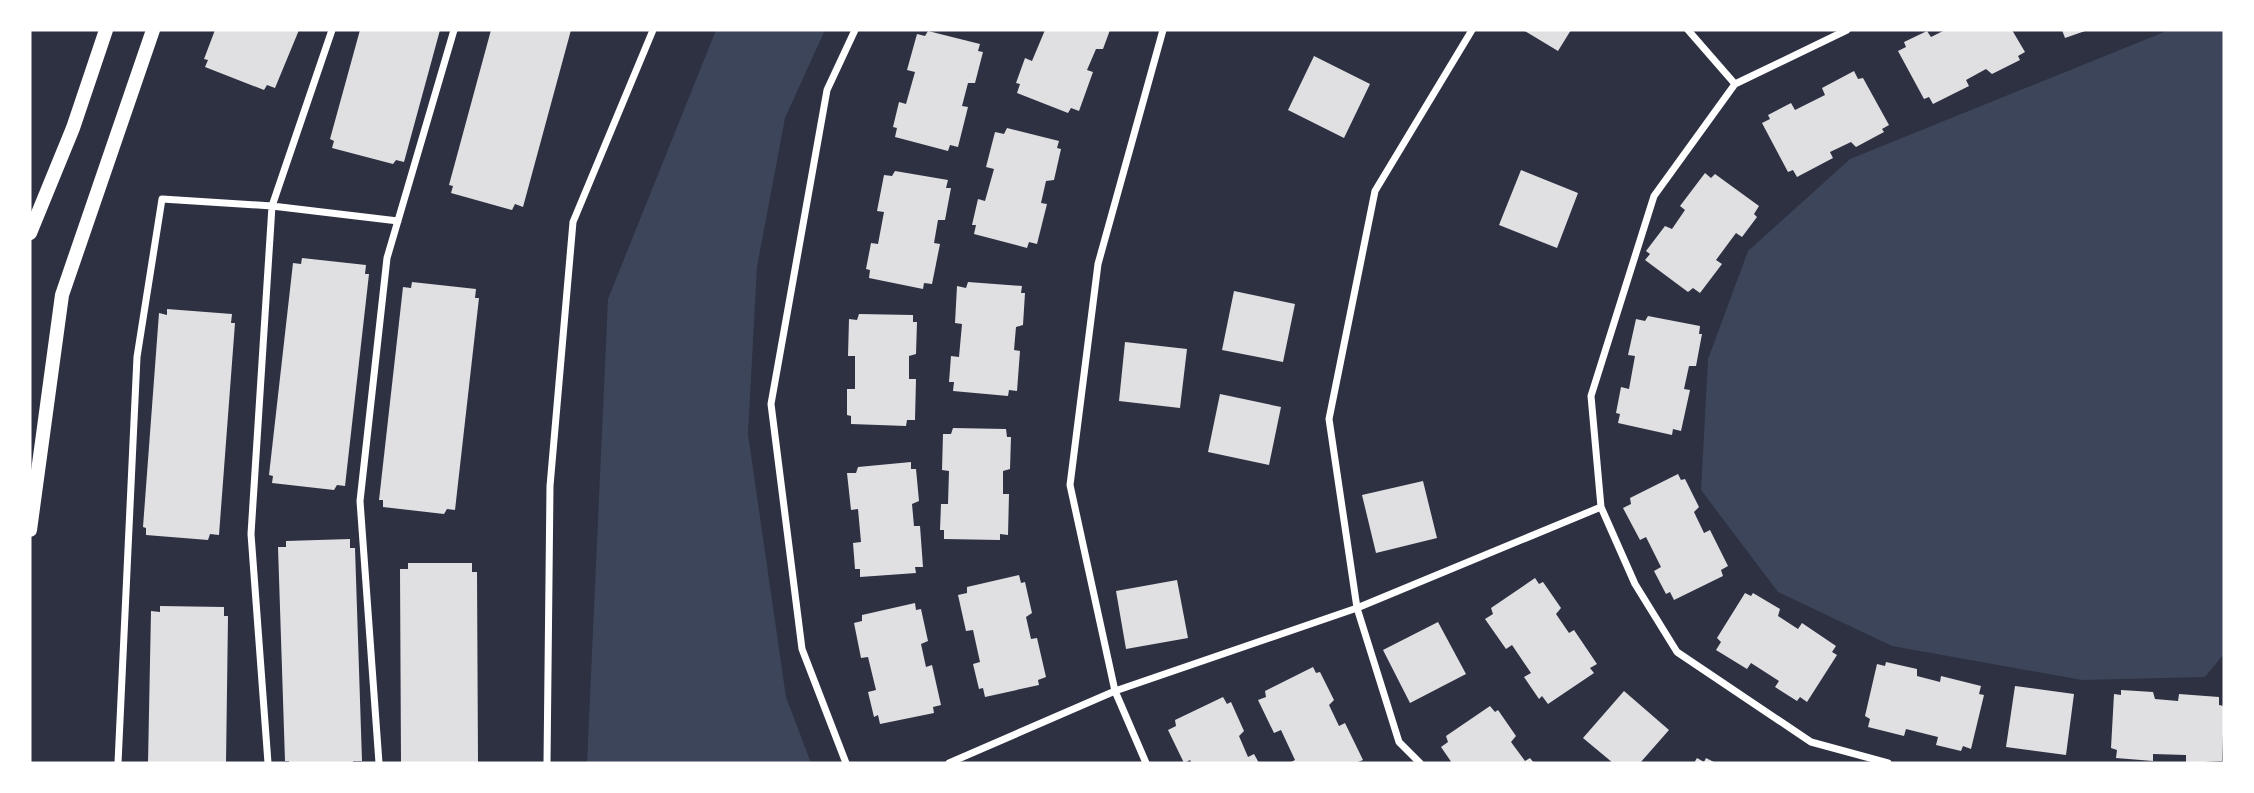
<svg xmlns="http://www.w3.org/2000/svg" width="2254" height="793" font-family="'Work Sans',sans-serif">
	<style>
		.green { fill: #3c4559 }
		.building { fill: #e0e0e3 }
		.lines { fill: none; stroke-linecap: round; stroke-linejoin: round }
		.minor { stroke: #fff; stroke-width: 7 }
		.secondary { stroke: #fff; stroke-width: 14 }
	</style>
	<rect width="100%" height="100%" fill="#2d3142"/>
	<path class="green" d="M 716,30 L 825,30 L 785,118 L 757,267 L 748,434 L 786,697 L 811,763 L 587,763 L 608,299 Z
		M 2169,30 L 2224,30 L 2224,654 L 2205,677 L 2082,680 L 1892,646 L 1778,592 L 1701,490 L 1708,359 L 1748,251 L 1850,159 Z"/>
	<path class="building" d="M 215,30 L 299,30 L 275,88 L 267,85 L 264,90 L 205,67 L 208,60 L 204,59 Z
		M 360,30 L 440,30 L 404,162 L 396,160 L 393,164 L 332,148 L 334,141 L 330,139 Z
		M 491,30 L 571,30 L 523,207 L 515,204 L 512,210 L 451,193 L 453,186 L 449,185 Z
		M 1045,30 L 1110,30 L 1103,49 L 1096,49 L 1087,70 L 1093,72 L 1079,111 L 1071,108 L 1068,113 L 1017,93 L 1020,84 L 1016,83 L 1025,58 L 1032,61 Z
		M 1523,30 L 1571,30 L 1558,51 Z
		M 1945,30 L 2012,30 L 2025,52 L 2018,56 L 2020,60 L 1992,74 L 1986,69 L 1966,80 L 1969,86 L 1933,104 L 1929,97 L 1924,99 L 1898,51 L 1906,47 L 1904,42 L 1927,31 L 1931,37 Z
		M 2062,30 L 2088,30 L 2065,38 Z
		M 928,31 L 980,44 L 978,51 L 983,52 L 975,83 L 968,83 L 962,106 L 968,107 L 958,147 L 950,145 L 948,151 L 895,137 L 897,128 L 893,127 L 899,102 L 906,104 L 915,72 L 907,70 L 917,34 L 925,36 Z
		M 1314,56 L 1370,84 L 1344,138 L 1288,110 Z
		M 1854,71 L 1858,79 L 1863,78 L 1889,125 L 1882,129 L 1884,132 L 1856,147 L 1851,142 L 1830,152 L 1833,158 L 1797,177 L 1793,170 L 1788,172 L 1762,123 L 1770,119 L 1768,115 L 1791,103 L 1795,110 L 1825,95 L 1822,88 Z
		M 1007,128 L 1059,141 L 1057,148 L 1061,149 L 1054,180 L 1046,181 L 1041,203 L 1047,204 L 1037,244 L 1029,242 L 1027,248 L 974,234 L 976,225 L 972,225 L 978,199 L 985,201 L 994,169 L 986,167 L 995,132 L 1004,134 Z
		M 1521,170 L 1578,193 L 1557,248 L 1499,225 Z
		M 895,171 L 948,180 L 946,188 L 951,188 L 945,220 L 938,220 L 934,243 L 940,244 L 932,284 L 924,283 L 923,289 L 869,278 L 870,270 L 866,269 L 871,243 L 878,244 L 884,212 L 877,211 L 884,175 L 892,176 Z
		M 1705,173 L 1711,178 L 1715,174 L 1759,206 L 1754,214 L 1757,217 L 1742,237 L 1736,233 L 1716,260 L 1722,264 L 1700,293 L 1693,288 L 1688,292 L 1645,260 L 1650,254 L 1646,251 L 1665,226 L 1672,229 L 1685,210 L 1680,206 Z
		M 302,258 L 366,265 L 365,274 L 369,274 L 345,486 L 337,485 L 334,490 L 272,483 L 273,476 L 269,475 L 293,263 L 301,264 Z
		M 412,282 L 476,289 L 475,298 L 479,298 L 455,510 L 447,509 L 444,514 L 383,507 L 383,500 L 379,500 L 403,287 L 411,288 Z
		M 968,282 L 1022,286 L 1021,293 L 1025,293 L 1023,325 L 1016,327 L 1014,350 L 1020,351 L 1017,391 L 1009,390 L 1008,396 L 953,391 L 954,382 L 949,382 L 951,356 L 959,357 L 962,324 L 955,323 L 957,286 L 966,288 Z
		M 1234,291 L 1295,304 L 1283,362 L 1222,350 Z
		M 167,309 L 232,314 L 231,323 L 235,323 L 219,535 L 210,534 L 208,540 L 146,535 L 146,528 L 143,527 L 159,313 L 167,315 Z
		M 859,314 L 913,315 L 913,322 L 917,322 L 916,354 L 909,356 L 909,379 L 916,379 L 915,420 L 907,420 L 906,426 L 851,424 L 851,416 L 847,415 L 847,389 L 855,389 L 855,356 L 848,356 L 849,319 L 857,320 Z
		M 1648,316 L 1700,326 L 1699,334 L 1702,334 L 1696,366 L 1689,366 L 1684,389 L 1690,390 L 1681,431 L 1673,429 L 1672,435 L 1618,423 L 1620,414 L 1616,413 L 1621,387 L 1629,389 L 1635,356 L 1628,355 L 1636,319 L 1645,321 Z
		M 1125,342 L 1187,349 L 1180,408 L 1119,401 Z
		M 1220,394 L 1281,407 L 1269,465 L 1208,452 Z
		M 953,428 L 1006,429 L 1007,437 L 1011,437 L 1010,469 L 1003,471 L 1003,494 L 1009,494 L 1008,535 L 1000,534 L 1000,540 L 944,539 L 944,530 L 940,530 L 941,504 L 948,504 L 949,471 L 942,470 L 943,434 L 951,434 Z
		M 911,462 L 911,469 L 916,469 L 919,501 L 912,504 L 914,526 L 920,526 L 923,567 L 915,567 L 916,573 L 860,577 L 860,569 L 855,569 L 853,543 L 861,542 L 858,509 L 851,510 L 847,473 L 856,473 L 858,467 Z
		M 1678,474 L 1681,480 L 1685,479 L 1699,507 L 1694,512 L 1704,533 L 1710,530 L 1728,566 L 1721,570 L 1723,576 L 1674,600 L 1670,592 L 1666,594 L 1654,571 L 1661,567 L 1646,537 L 1640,540 L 1623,508 L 1631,504 L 1630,498 Z
		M 1423,481 L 1437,538 L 1376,553 L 1362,495 Z
		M 350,539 L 350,548 L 355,548 L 362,761 L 353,761 L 353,763 L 289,763 L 289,761 L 285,761 L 278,547 L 286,547 L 286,541 Z
		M 408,563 L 472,563 L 472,572 L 477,572 L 478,763 L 401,763 L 400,569 L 408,569 Z
		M 1019,575 L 1021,583 L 1025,582 L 1032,613 L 1026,617 L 1031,639 L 1037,638 L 1046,677 L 1038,680 L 1039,685 L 985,697 L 983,688 L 979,689 L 973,664 L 980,662 L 973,630 L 966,631 L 958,595 L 967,593 L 967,587 Z
		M 1535,578 L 1539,584 L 1543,582 L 1561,608 L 1556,614 L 1569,633 L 1574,630 L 1597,664 L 1590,668 L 1594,673 L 1548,704 L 1542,696 L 1539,699 L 1524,677 L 1531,673 L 1512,645 L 1506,649 L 1485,619 L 1493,614 L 1491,608 Z
		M 1177,580 L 1188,638 L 1126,649 L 1116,591 Z
		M 1745,593 L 1751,596 L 1753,593 L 1780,609 L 1778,616 L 1798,629 L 1802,623 L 1836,646 L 1832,652 L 1837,655 L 1807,702 L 1800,697 L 1797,701 L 1775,687 L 1779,681 L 1751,663 L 1747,669 L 1716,650 L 1721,642 L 1717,638 Z
		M 915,603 L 916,610 L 921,609 L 928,641 L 921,644 L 926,667 L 932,665 L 941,705 L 933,707 L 934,713 L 880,724 L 878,715 L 874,717 L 868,692 L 876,690 L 868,657 L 861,658 L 854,623 L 862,621 L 862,615 Z
		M 160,606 L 224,607 L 224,616 L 228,616 L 226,763 L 148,763 L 151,611 L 160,612 Z
		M 1438,622 L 1466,674 L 1410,703 L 1383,650 Z
		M 1886,662 L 1917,669 L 1917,676 L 1940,682 L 1941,676 L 1981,686 L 1979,694 L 1984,695 L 1971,749 L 1963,746 L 1961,751 L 1936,745 L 1938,737 L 1906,729 L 1904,736 L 1868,727 L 1870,719 L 1865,716 L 1877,664 L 1885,666 Z
		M 1313,667 L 1316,673 L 1320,672 L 1334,700 L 1329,705 L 1339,726 L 1345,723 L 1363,760 L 1355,763 L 1289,763 L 1295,760 L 1281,730 L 1274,733 L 1258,700 L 1266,697 L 1265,691 Z
		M 2015,686 L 2074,694 L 2066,755 L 2006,747 Z
		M 2121,690 L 2153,692 L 2155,699 L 2178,701 L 2179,694 L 2219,697 L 2219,705 L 2224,706 L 2222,761 L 2186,763 L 2186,755 L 2153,754 L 2153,761 L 2116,758 L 2117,750 L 2111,748 L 2114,694 L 2121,695 Z
		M 1624,691 L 1669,730 L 1640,763 L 1613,763 L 1583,738 Z
		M 1223,697 L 1227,704 L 1231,702 L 1244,731 L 1239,736 L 1248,757 L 1254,754 L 1259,763 L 1192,763 L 1190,760 L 1184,763 L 1168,730 L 1176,726 L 1175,720 Z
		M 1490,706 L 1495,712 L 1498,710 L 1516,736 L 1511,742 L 1525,761 L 1530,758 L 1534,763 L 1452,763 L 1441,747 L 1448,742 L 1446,736 Z
		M 1697,758 L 1704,762 L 1706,758 L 1716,763 L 1694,763 Z"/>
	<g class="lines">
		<path class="minor" d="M 1688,30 L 1735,84
			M 1847,30 L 1735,84 L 1654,196 L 1591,396 L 1601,507 L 1635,584 L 1677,652 L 1811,742 L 1888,763
			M 118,763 L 137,357 L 162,199 L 272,206 L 332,30
			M 268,763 L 251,534 L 272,206 L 398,221
			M 379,763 L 360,501 L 387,258 L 454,30
			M 547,763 L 550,486 L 573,222 L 653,30
			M 846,763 L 802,649 L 771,404 L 827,90 L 855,30
			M 949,763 L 1115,691 L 1357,608 L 1601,507
			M 1146,763 L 1115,691 L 1070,485 L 1098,264 L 1163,30
			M 1420,763 L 1399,742 L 1357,608 L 1329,419 L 1375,191 L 1472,30"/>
		<path class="secondary" d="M 30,233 L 73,128 L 106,30
			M 30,530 L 62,295 L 153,30"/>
	</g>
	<rect width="2254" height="793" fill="none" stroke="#ffffff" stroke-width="63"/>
</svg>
